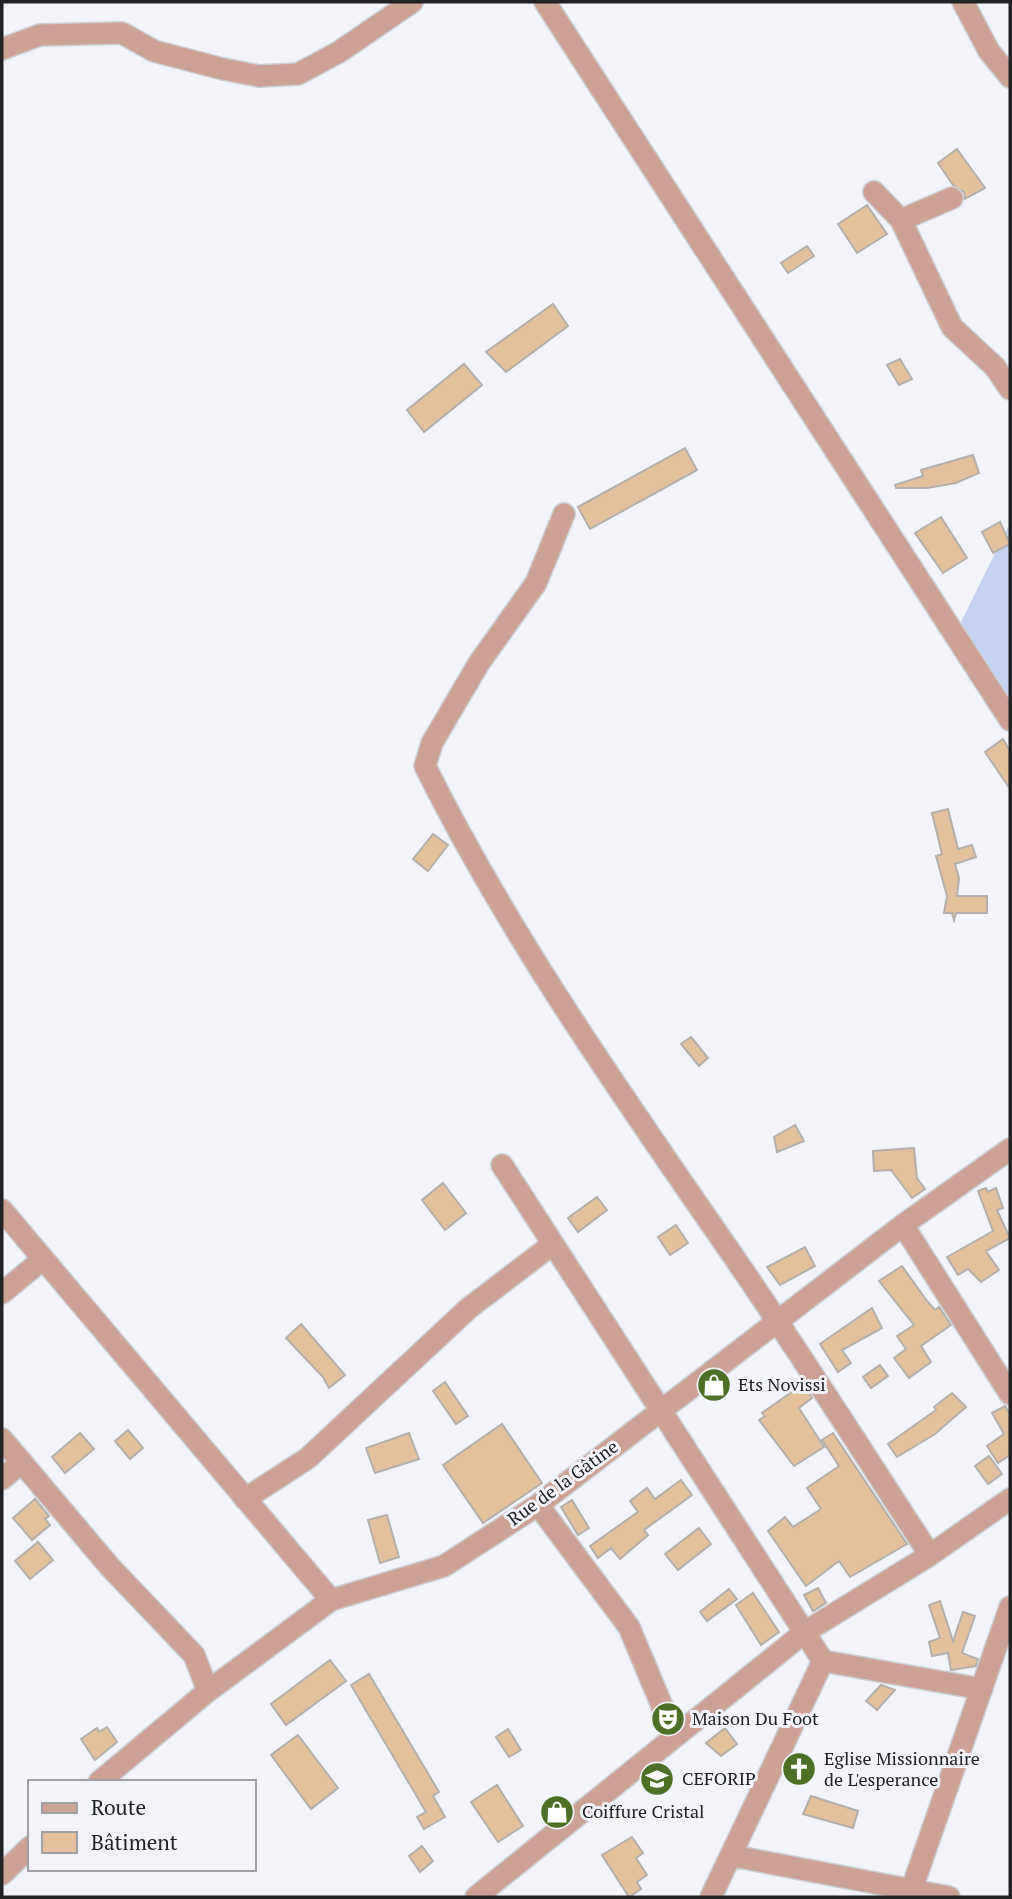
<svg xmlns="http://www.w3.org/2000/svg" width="1012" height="1899" font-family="'PT Serif',serif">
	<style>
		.green { fill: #c6d2f1 }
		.building { fill: #e4c19c; stroke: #b4afab; stroke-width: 2 }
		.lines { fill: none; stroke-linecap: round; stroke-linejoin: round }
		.minor-casing { stroke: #ccced3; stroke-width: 24 }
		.minor { stroke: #cda193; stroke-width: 21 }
		.labels { text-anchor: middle; stroke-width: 6; stroke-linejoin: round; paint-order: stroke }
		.poi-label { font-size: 18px; fill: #212224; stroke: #f2f4fa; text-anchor: start }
		.street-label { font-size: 18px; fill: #212224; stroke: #f2f4fa }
	</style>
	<rect width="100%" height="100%" fill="#f2f4fa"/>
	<path class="green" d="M 1010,523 L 1010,720 L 955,634 Z"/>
	<path class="building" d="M 957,149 L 985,188 L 965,199 L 964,192 L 953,185 L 938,163 Z
		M 867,205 L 887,234 L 857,253 L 838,224 Z
		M 807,246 L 814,256 L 788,273 L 781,263 Z
		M 553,304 L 568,326 L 506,372 L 486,352 Z
		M 900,359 L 912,379 L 899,385 L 887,365 Z
		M 464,364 L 482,385 L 424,432 L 407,410 Z
		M 685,448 L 697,470 L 590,529 L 578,507 Z
		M 973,455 L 979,473 L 956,483 L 927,488 L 896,488 L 895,485 L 923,476 L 921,470 Z
		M 941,517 L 967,558 L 943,573 L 915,533 Z
		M 1000,522 L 1010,544 L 993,553 L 982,532 Z
		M 1003,739 L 1010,751 L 1010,789 L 985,752 Z
		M 948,809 L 958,849 L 972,845 L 976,857 L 955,864 L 959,878 L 957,896 L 987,896 L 987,913 L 956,913 L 954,920 L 952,913 L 944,913 L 947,896 L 936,856 L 942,854 L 932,813 Z
		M 433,834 L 448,845 L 428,871 L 413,859 Z
		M 691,1037 L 708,1058 L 699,1066 L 681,1044 Z
		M 795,1125 L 804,1141 L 777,1152 L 774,1137 Z
		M 914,1148 L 917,1178 L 925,1189 L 912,1198 L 891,1170 L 874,1171 L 873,1151 Z
		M 443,1183 L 466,1213 L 445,1230 L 422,1200 Z
		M 986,1188 L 988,1192 L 996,1188 L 1003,1208 L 997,1210 L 1010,1238 L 986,1251 L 999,1270 L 981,1282 L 968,1269 L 958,1275 L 947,1257 L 993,1231 L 978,1191 Z
		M 597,1197 L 607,1210 L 578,1232 L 568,1218 Z
		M 676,1225 L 688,1243 L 670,1255 L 658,1237 Z
		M 805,1247 L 815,1266 L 780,1285 L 767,1267 Z
		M 902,1266 L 927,1301 L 935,1310 L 939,1307 L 951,1325 L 921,1346 L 931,1362 L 909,1378 L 894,1358 L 906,1349 L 897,1336 L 914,1325 L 879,1281 Z
		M 872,1308 L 882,1328 L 842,1350 L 851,1363 L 838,1372 L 820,1344 Z
		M 301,1324 L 345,1375 L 329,1388 L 323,1377 L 286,1338 Z
		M 880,1365 L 888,1376 L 871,1388 L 863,1377 Z
		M 445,1382 L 468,1416 L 456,1424 L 433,1391 Z
		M 803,1384 L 812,1398 L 799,1408 L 824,1447 L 794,1466 L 759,1420 L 765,1416 L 762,1413 Z
		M 952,1393 L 966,1407 L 935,1434 L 897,1457 L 888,1444 L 936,1410 L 934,1407 Z
		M 1005,1406 L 1010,1414 L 1010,1455 L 998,1463 L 987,1446 L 1004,1434 L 992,1413 Z
		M 502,1424 L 542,1483 L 483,1523 L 443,1465 Z
		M 128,1430 L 143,1448 L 130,1459 L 115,1441 Z
		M 80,1433 L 94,1449 L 65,1473 L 52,1457 Z
		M 409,1433 L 419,1459 L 375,1473 L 366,1448 Z
		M 833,1433 L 907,1544 L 850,1577 L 839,1561 L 806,1586 L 768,1531 L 785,1517 L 793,1527 L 821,1509 L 807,1488 L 839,1466 L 822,1440 Z
		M 989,1456 L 1002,1474 L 988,1484 L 975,1466 Z
		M 681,1480 L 692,1495 L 644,1530 L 648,1535 L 620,1559 L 611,1548 L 598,1558 L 590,1546 L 638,1512 L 630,1501 L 647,1488 L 655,1499 Z
		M 35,1499 L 49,1516 L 45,1519 L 50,1525 L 32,1540 L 13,1518 Z
		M 572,1500 L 589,1528 L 578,1535 L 561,1507 Z
		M 387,1515 L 399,1557 L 380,1563 L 368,1520 Z
		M 699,1528 L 711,1544 L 678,1570 L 665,1554 Z
		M 38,1542 L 53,1560 L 30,1579 L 15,1561 Z
		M 818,1588 L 826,1603 L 813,1611 L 804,1595 Z
		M 729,1589 L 737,1599 L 707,1621 L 700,1612 Z
		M 753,1593 L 779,1632 L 761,1645 L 736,1605 Z
		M 940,1601 L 953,1641 L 963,1612 L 975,1616 L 962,1653 L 978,1659 L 976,1666 L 951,1670 L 948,1653 L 932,1656 L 929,1642 L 940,1638 L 929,1605 Z
		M 330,1660 L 346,1681 L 286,1725 L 271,1704 Z
		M 369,1674 L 439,1792 L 433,1796 L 445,1817 L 424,1829 L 417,1817 L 426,1812 L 351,1685 Z
		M 881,1685 L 895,1690 L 877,1710 L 866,1701 Z
		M 107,1727 L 117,1742 L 95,1760 L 81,1739 L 97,1728 L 99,1732 Z
		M 725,1728 L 737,1744 L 721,1756 L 706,1743 Z
		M 508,1729 L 521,1750 L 509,1757 L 496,1737 Z
		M 298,1735 L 338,1788 L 311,1809 L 271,1755 Z
		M 497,1785 L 523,1826 L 498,1842 L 471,1802 Z
		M 811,1796 L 858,1811 L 853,1828 L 803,1814 Z
		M 632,1837 L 643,1853 L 636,1858 L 647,1875 L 637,1882 L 641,1889 L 629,1897 L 602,1855 Z
		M 422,1846 L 433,1861 L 420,1872 L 409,1856 Z"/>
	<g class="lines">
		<g class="minor-casing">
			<path id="minor" d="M 545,2 L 1010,720
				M 963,2 L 989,51 L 1010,77
				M 2,49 L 40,35 L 122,33 L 154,51 L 223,69 L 259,76 L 298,74 L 339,52 L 412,2
				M 874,192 L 901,220 L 952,327 L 995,367 L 1010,389
				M 901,220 L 952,198
				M 564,514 L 536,583 L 479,663 L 432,743 L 425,766 C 512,941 627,1102 738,1263 C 804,1359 866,1457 930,1555
				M 502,1165 L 823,1661 L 711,1897
				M 2,1210 L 331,1600
				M 903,1225 L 1010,1394
				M 2,1293 L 42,1260
				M 2,1439 L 110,1567 L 194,1655 L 208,1691
				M 2,1479 L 22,1462
				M 245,1499 L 308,1458 L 469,1308 L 553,1244
				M 538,1505 L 629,1627 L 675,1737
				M 823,1661 L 982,1689
				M 99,1782 L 208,1691 L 331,1600 L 444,1566 L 538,1505 L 903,1225 L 1010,1149
				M 733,1856 L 949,1897
				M 2,1874 L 30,1847
				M 476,1897 L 805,1632 L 930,1555 L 1010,1499
				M 909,1897 L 1010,1607"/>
		</g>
		<use href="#minor" class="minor"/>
	</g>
	<defs>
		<g id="shop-disc" transform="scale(1.75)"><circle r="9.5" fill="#4e6f26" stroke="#f2f4fa"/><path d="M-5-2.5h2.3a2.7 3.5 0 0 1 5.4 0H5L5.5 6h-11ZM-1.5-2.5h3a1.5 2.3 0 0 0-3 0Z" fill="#fff"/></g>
		<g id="theatre-disc" transform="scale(1.75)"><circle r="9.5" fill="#4e6f26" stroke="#f2f4fa"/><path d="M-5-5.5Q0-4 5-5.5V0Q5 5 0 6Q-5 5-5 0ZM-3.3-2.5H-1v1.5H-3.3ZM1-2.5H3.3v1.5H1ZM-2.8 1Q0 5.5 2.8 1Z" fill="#fff"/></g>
		<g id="church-disc" transform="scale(1.75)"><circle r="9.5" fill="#4e6f26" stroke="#f2f4fa"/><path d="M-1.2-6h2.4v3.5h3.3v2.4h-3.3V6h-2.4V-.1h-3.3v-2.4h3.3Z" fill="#fff"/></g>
		<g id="school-disc" transform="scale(1.75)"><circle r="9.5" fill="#4e6f26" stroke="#f2f4fa"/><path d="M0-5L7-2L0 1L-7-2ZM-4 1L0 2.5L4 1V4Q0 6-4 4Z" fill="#fff"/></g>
	</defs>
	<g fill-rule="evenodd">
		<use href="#shop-disc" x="714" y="1385"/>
		<use href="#theatre-disc" x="668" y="1719"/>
		<use href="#church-disc" x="799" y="1769"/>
		<use href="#school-disc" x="657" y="1779"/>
		<use href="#shop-disc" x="557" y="1812"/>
	</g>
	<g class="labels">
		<g class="poi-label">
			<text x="738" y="1391">Ets Novissi</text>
			<text x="692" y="1725">Maison Du Foot</text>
			<text x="824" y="1765">Eglise Missionnaire<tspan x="824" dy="21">de L'esperance</tspan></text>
			<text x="682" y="1785">CEFORIP</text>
			<text x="582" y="1818">Coiffure Cristal</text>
		</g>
		<g class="street-label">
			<text transform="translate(563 1483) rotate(-36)" y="6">Rue de la Gâtine</text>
		</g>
	</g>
	<rect width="1012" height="1899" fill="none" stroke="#212224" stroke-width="7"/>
	<rect x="28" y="1780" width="228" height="91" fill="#f2f4fa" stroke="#9ea0a4" stroke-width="2"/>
	<rect x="42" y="1803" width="35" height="10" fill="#cda193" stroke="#9ea0a4" stroke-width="2"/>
	<text x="91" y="1815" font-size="21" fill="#212224">Route</text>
	<rect x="42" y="1832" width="35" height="21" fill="#e4c19c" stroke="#9ea0a4" stroke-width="2"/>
	<text x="91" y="1850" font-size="21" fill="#212224">Bâtiment</text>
</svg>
